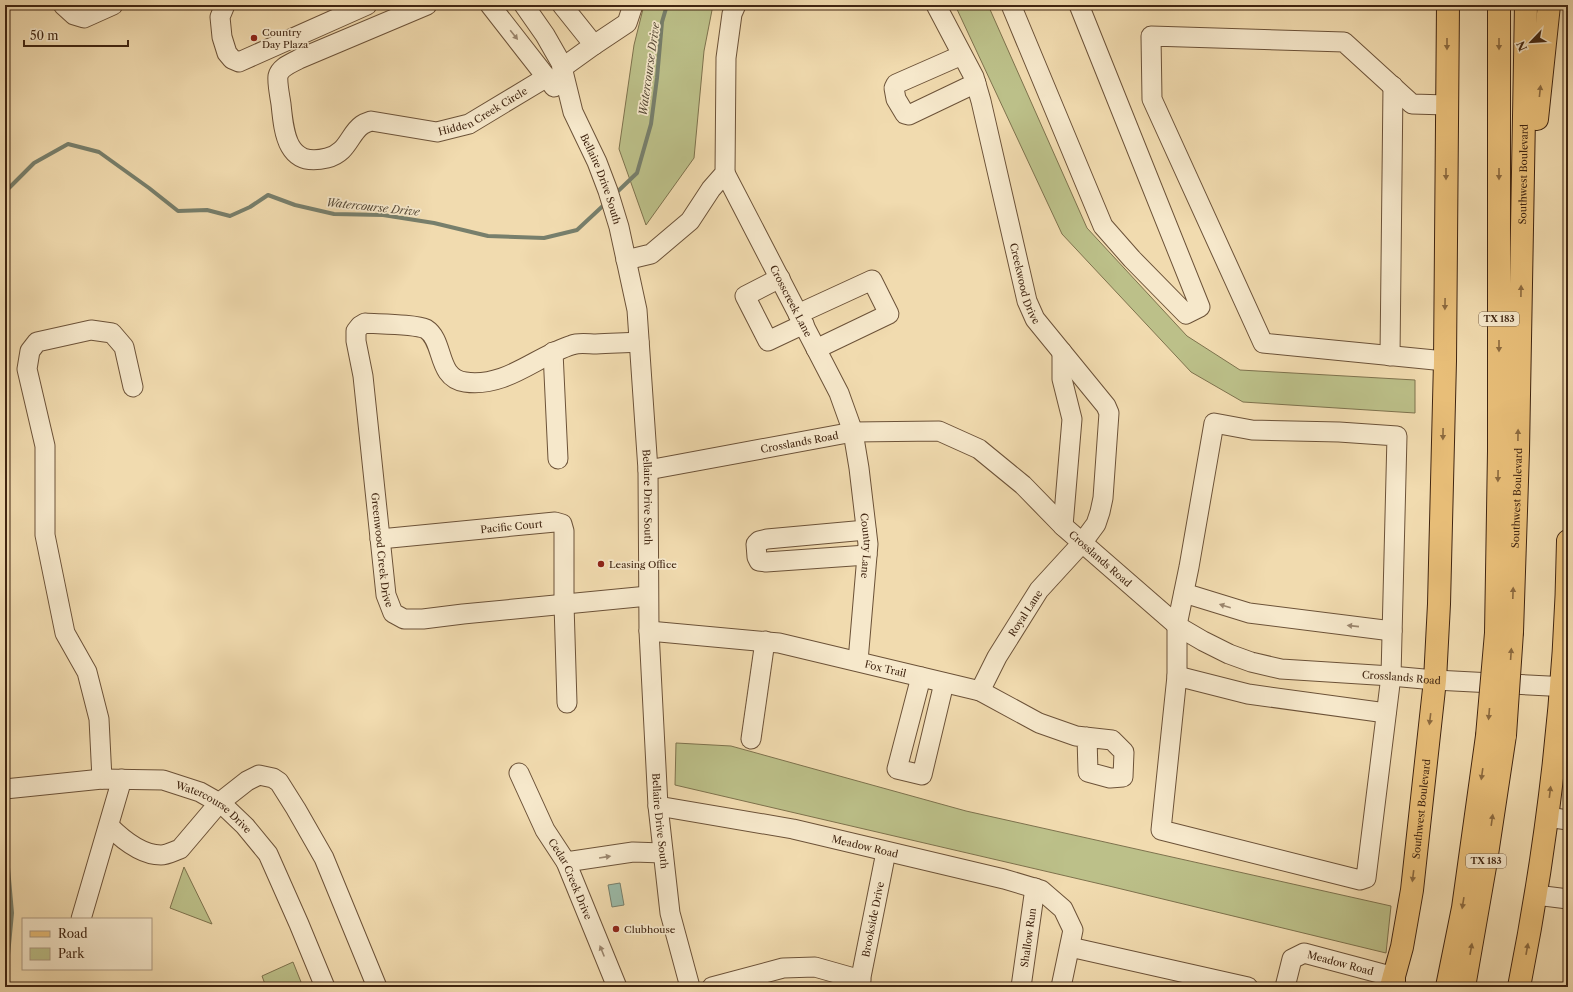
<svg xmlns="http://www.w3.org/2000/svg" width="1573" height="992" font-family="'Libre Caslon Text',serif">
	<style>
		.green { fill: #bcc089; stroke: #7e724d }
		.water { fill: #9bbba9; stroke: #777f6c }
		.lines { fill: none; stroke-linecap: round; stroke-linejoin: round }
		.stream { stroke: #777f6c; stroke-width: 4 }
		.minor-casing { stroke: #6c5238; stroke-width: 21 }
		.major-casing { stroke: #402511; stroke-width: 24 }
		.highway-casing { stroke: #402511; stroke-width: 24 }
		.minor { stroke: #f6e8cb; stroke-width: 19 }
		.major { stroke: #e8be78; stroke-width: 22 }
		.highway { stroke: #e8be78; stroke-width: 22 }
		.highway-bridge-casing { stroke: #402511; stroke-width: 24; stroke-linecap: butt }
		.highway-bridge { stroke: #e8be78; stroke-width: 22 }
		.oneway { fill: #9b866e }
		.oneway2 { fill: #8c6a3f }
		.poi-dot { fill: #8f2418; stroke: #f6e8cb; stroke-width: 1.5 }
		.labels { text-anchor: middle; stroke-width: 3.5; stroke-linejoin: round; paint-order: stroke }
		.shield { fill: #f6e8cb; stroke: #776049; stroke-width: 1 }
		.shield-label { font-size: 9px; font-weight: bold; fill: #402511 }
		.poi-label { font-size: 10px; fill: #402511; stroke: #f6e8cb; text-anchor: start }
		.street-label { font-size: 10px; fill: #402511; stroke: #f6e8cb }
		.water-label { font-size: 11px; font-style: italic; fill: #574a37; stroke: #f6e8cb }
	</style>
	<rect width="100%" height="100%" fill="#f1dbaf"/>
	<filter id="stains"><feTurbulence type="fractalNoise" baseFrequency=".005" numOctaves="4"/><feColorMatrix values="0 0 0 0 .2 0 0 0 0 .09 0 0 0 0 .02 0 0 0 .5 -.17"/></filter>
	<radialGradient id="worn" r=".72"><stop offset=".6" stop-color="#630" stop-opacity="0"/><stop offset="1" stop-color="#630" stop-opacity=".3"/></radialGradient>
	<path class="green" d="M 644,5 L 713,5 L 704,51 L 694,158 L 646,225 L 619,149 L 634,45 Z
		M 955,5 L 988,5 L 1087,228 L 1187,336 L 1240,370 L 1415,380 L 1415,413 L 1243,402 L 1191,372 L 1062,234 Z
		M 676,743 L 731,746 L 966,811 L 1391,906 L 1386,953 L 1109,886 L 675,785 Z
		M 184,867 L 212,924 L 170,908 Z
		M 293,962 L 303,987 L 266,987 L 262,976 Z"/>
	<path class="water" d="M 620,883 L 624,905 L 612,907 L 608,885 Z"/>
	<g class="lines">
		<path class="stream" d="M 5,192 L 34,163 L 68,144 L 99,152 L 149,188 L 178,211 L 207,210 L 230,216 L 250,207 L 268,195 L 295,205 L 334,214 L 383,215 L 434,223 L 488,236 L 544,238 L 577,230 L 606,203
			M 615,194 L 637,173 L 651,124 L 657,78 L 662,22 L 667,5
			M 5,834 L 12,913 L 5,987"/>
		<g class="minor-casing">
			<g id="minor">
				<path d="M 63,5 L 74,15 L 84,18 L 113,5"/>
				<path d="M 225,5 L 220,17 L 222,37 L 227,53 L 232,59 L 239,62 L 367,5"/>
				<path id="s1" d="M 427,5 L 299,59 C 292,63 280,67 278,76 C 277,83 280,97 281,104 C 284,134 287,168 327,158 C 348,153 349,134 362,125 C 365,123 368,122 371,121 L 437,132 L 469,124 L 547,77"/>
				<path d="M 490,5 L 554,87"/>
				<path id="s2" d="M 524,5 L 545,35 L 561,63 L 573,112 L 597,162 L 608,191 L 619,227 L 637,310 L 648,470 L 649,631 L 658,806 L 670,913 L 690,987"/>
				<path d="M 562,5 L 594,45 L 562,68"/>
				<path id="s3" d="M 936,5 L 974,77 L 981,101 L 1027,301 L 1035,319 L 1106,406 L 1109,413 L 1103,498 L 1100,512 L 1096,524 L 1082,543 L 1039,590 L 997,657 L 980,691"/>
				<path d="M 1011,5 L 1103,226 L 1132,259 L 1186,314 L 1200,307 L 1079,5"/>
				<path d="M 594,45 L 627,23 L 633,5"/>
				<path d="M 962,55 L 896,84 L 894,88 L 896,99 L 905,114 L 909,115 L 976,83"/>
				<path id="s4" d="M 725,173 L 839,393 L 853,432 L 859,468 L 868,544 L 858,661"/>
				<path d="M 626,260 L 651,254 L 690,221 L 711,189 L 725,173 L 726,58 L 732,14 L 736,5"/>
				<path d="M 780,278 L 745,296 L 768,341 L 804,324"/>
				<path d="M 798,314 L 872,280 L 889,314 L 816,349"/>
				<path id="s5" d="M 639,342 C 624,343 610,343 596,344 C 589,344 579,342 572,345 C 536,356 506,388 465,382 C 436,378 445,341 426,329 C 416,324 378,324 365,323 L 360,326 L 356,331 L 356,341 L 363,376 L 386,595 L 393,613 L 404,619 L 423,619 L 463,614 L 648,596"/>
				<path d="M 553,352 L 558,459"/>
				<path d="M 1062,352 L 1062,379 L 1072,419 L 1063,526"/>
				<path d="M 1390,356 L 1393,86"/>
				<path d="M 1445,361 L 1263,343 L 1152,99 L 1151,36 L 1344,42 L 1412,104 L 1447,105"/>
				<path d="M 1214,423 L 1252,430 L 1339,432 L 1397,436 L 1391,676 L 1366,878 L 1360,880 L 1161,830 L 1177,676 L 1177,625 L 1189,567 Z"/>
				<path id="s6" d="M 648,470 L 853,432 L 939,431 L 979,449 L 1023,485 L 1063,526 L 1179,627 L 1203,641 L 1229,654 L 1251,662 L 1281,669 L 1391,676 L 1435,680 L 1568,687"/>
				<path d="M 866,530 L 767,539 L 759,541 L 756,544 L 757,557 L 759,561 L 766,562 L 867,555"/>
				<path id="s7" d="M 380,539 L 555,522 L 562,524 L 564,531 L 564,604 L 567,703"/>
				<path d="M 1184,593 L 1249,613 L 1392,631"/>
				<path id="s8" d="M 649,631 L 779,643 L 980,691 L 1039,723 L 1076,736 L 1112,740 L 1124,752 L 1123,777 L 1110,778 L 1088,772 L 1087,737"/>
				<path d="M 1177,676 L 1248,694 L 1386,713"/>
				<path d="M 921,677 L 897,769 L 922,775 L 944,683"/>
				<path d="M 751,739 L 765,641"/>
				<path id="s9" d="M 519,773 L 545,830 L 566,862 L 617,987"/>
				<path d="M 102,779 L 99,719 L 87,672 L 65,633 L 45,535 L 45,446 L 27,369 L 30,351 L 37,342 L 91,330 L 112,333 L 124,347 L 133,387"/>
				<path id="s10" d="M 5,789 L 102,779 L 163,780 L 200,792 L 223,805 L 245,826 L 268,854 L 299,924 L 325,987"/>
				<path id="s11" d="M 658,806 L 793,829 L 1004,879 L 1041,890 L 1063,909 L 1073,930 L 1061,987"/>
				<path d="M 1547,817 L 1568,820"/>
				<path d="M 109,826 C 122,839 141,855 161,855 C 167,855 174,851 180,849 L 219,803 L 247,781 L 259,775 L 273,778 L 279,782 L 296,809 L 324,858 L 377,987"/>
				<path d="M 566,862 L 633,852 L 663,853"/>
				<path d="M 1536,895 L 1568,899"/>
				<path d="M 81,919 L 122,779"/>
				<path d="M 1070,947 L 1248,987"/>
				<path d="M 712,987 L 783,968 L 815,967 L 861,980"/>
				<path id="s12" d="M 859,987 L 886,852"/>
				<path id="s13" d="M 1021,987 L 1035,888"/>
				<path id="s14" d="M 1285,987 L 1292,959 L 1304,953 L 1394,977"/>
			</g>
		</g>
		<g class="major-casing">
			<g id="major">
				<path id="s15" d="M 1391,987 L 1402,947 L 1412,890 L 1435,680 L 1439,604 L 1445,361 L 1448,5"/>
				<path d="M 1519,987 C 1548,840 1566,691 1568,541"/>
			</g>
		</g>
		<g class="highway-casing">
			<g id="highway">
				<path d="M 1537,119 L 1549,5"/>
				<path id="s16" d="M 1512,632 L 1518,451 L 1526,5"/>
				<path d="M 1496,633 L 1499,451 L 1499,5"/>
				<path d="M 1394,977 L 1394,987"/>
				<path d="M 1447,987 L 1463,908 L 1487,736"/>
				<path d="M 1464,987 L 1486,861 L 1505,735"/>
			</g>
		</g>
		<use href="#minor" class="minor"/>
		<use href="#major" class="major"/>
		<use href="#highway" class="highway"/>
		<g class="highway-bridge-casing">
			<path id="highway-bridge" d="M 1505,735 L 1512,632
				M 1487,736 L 1496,633"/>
		</g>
		<use href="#highway-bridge" class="highway-bridge"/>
	</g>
	<defs><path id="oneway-solid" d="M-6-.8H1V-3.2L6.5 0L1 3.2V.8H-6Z"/></defs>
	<g class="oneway">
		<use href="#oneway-solid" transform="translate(514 35) rotate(51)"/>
		<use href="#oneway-solid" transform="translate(1225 606) rotate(-163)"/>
		<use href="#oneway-solid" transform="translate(1353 626) rotate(-174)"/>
		<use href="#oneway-solid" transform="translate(605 857) rotate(-9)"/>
		<use href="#oneway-solid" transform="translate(602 951) rotate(-112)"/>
	</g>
	<g class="oneway2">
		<use href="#oneway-solid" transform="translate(1447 44) rotate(90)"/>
		<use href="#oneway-solid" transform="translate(1499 44) rotate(90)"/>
		<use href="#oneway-solid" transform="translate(1540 91) rotate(-84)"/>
		<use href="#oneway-solid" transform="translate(1446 174) rotate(90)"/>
		<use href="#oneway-solid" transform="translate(1499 174) rotate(90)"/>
		<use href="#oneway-solid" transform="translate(1521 291) rotate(-89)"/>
		<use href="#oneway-solid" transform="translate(1445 304) rotate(91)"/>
		<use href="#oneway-solid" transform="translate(1499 346) rotate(90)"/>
		<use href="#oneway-solid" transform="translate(1443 434) rotate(91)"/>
		<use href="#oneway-solid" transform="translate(1518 435) rotate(-89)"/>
		<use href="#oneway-solid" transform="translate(1498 476) rotate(91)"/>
		<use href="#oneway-solid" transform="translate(1513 593) rotate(-88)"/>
		<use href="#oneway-solid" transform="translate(1511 654) rotate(-86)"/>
		<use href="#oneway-solid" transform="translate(1489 714) rotate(95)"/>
		<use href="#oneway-solid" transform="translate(1430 719) rotate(97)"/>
		<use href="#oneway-solid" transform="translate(1482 774) rotate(98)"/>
		<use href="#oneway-solid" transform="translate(1550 792) rotate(-83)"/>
		<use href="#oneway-solid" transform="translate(1492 820) rotate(-82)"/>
		<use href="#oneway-solid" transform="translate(1413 876) rotate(97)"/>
		<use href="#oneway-solid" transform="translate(1463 903) rotate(99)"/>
		<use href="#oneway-solid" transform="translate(1471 949) rotate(-80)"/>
		<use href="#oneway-solid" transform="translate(1527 949) rotate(-80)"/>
	</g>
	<g class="poi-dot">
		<circle cx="254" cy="38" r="4"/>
		<circle cx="601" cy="564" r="4"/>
		<circle cx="616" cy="929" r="4"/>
	</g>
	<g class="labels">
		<g class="shield">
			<rect x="1479" y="312" width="40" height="14" rx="3"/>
			<rect x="1466" y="854" width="40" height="14" rx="3"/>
		</g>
		<g class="shield-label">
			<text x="1499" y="322">TX 183</text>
			<text x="1486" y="864">TX 183</text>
		</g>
		<g class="poi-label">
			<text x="262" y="36">Country<tspan x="262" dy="12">Day Plaza</tspan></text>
			<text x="609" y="568">Leasing Office</text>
			<text x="624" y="933">Clubhouse</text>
		</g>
		<g class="street-label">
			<text dy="4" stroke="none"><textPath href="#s1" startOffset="457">Hidden Creek Circle</textPath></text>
			<text dy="4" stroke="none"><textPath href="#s16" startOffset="458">Southwest Boulevard</textPath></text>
			<text dy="4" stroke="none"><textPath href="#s2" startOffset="192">Bellaire Drive South</textPath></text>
			<text dy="4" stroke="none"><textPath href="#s3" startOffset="294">Creekwood Drive</textPath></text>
			<text dy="4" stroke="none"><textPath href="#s4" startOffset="144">Crosscreek Lane</textPath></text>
			<text dy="4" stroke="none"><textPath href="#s6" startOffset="154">Crosslands Road</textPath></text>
			<text dy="4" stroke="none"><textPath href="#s2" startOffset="516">Bellaire Drive South</textPath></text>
			<text dy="4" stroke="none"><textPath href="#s16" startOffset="134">Southwest Boulevard</textPath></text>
			<text dy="4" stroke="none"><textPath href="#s7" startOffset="132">Pacific Court</textPath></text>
			<text dy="4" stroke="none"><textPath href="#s4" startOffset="404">Country Lane</textPath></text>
			<text dy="4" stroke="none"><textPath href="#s5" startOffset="546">Greenwood Creek Drive</textPath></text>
			<text dy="4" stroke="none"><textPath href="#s6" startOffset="502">Crosslands Road</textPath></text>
			<text transform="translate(1025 613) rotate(-57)" y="4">Royal Lane</text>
			<text dy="4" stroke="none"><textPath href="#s8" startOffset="240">Fox Trail</textPath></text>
			<text dy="4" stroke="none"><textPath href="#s6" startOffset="838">Crosslands Road</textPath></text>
			<text dy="4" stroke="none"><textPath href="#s10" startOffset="217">Watercourse Drive</textPath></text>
			<text dy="4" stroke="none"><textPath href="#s15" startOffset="181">Southwest Boulevard</textPath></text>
			<text dy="4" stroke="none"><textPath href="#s2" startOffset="840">Bellaire Drive South</textPath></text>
			<text dy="4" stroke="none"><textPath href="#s11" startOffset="211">Meadow Road</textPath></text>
			<text dy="4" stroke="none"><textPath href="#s9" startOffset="118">Cedar Creek Drive</textPath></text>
			<text dy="4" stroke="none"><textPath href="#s12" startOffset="69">Brookside Drive</textPath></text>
			<text dy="4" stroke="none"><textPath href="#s13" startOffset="50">Shallow Run</textPath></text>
			<text dy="4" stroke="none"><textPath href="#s14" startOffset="80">Meadow Road</textPath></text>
		</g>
		<g class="water-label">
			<text transform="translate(649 69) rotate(-82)" y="4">Watercourse Drive</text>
			<text transform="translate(373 207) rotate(6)" y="4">Watercourse Drive</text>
		</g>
	</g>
	<rect width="1573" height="992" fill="none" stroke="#f1dbaf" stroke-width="20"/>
	<rect x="6" y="6" width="1561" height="980" fill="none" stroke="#402511" stroke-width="2"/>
	<rect x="10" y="10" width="1553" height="972" fill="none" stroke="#402511"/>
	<rect x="22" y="918" width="130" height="52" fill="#f6e8cb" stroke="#ad9a81"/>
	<rect x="30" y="931" width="20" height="6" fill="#e8be78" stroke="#ad9a81"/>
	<text x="58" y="938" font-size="12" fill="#402511">Road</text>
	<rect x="30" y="948" width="20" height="12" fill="#bcc089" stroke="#ad9a81"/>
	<text x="58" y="958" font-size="12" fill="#402511">Park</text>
	<g transform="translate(1531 42) rotate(245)" stroke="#f6e8cb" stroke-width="3" paint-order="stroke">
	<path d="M0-3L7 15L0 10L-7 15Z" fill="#402511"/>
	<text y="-6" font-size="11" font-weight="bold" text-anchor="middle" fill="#402511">N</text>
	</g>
	<path d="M24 40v6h104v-6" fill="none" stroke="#402511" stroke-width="2"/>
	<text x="30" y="40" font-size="12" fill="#402511" stroke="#f6e8cb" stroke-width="3" paint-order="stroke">50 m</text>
	<rect width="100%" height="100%" filter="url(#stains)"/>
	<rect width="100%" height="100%" fill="url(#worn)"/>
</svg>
